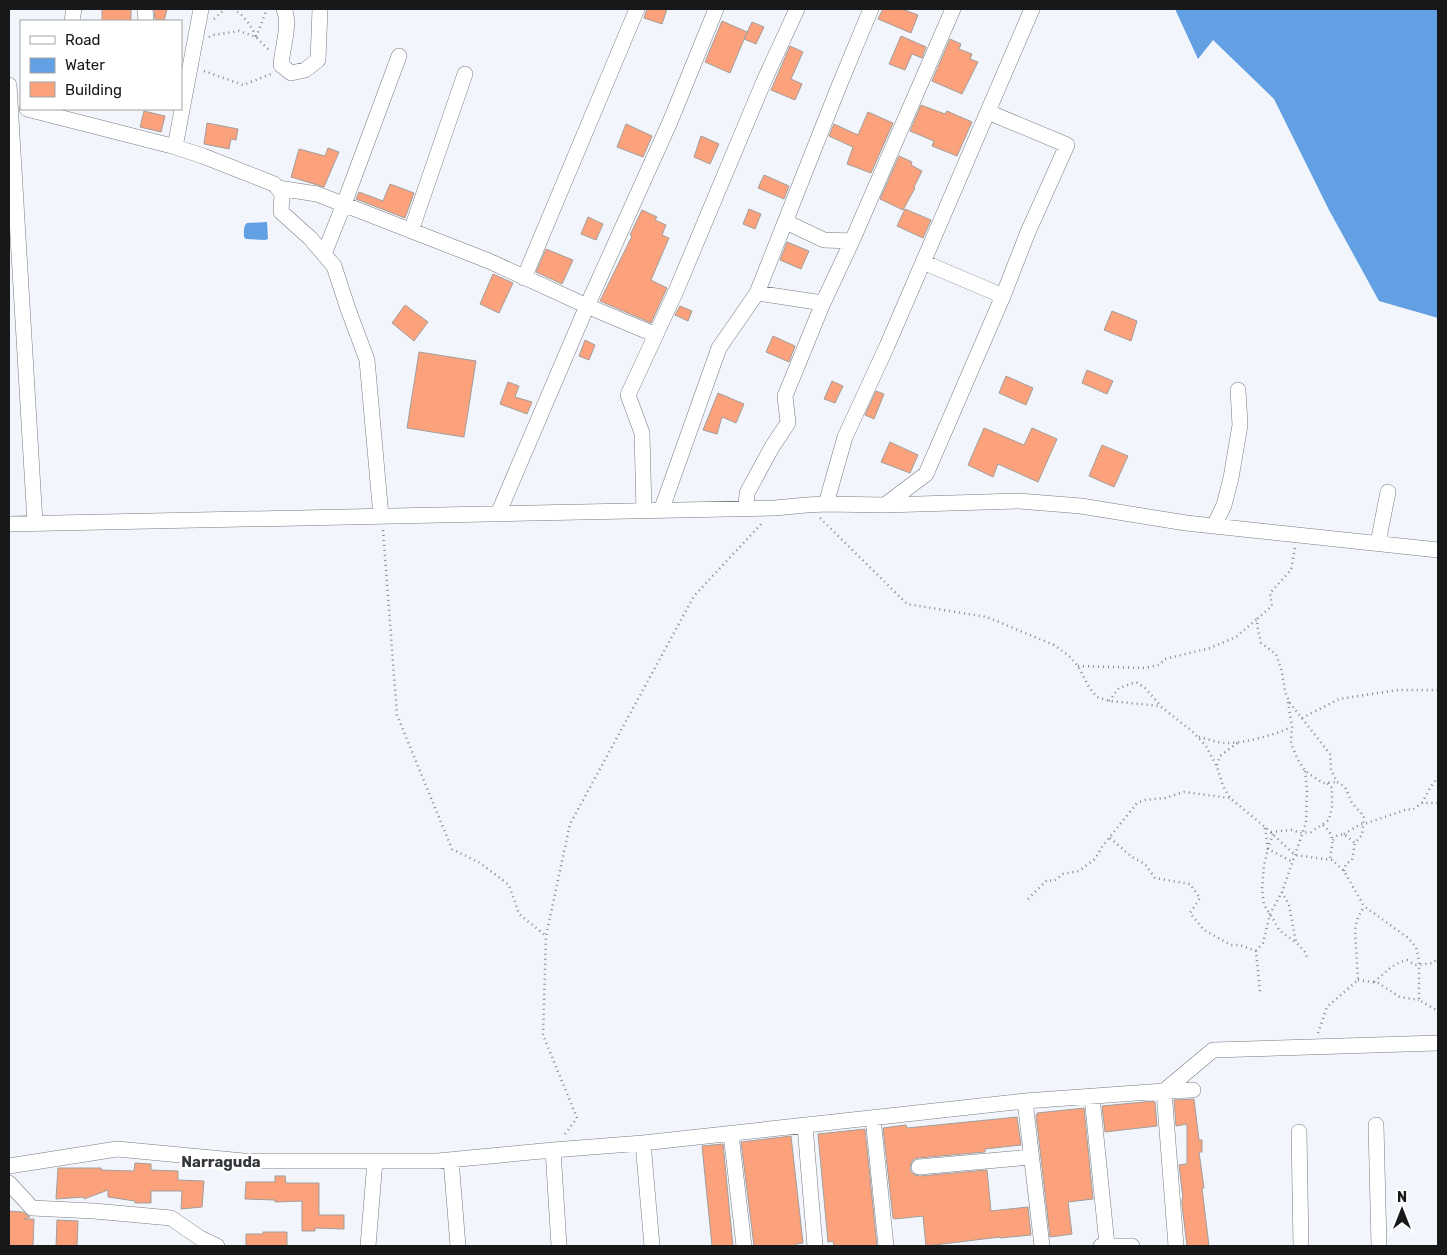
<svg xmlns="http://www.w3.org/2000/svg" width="1447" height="1255" font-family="Rubik,sans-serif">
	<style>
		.water { fill: #62a0e3 }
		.building { fill: #fba27d; stroke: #a39d9a }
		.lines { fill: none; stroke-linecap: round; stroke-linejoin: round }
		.minor-casing { stroke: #787b80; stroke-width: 16 }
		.path { stroke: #84878b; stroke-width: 2.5; stroke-dasharray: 1 4; stroke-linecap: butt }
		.minor { stroke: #fff; stroke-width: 15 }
		.labels { text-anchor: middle; stroke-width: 5; stroke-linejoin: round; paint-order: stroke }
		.neighbourhood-label { font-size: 15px; font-weight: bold; fill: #34373b; stroke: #fff }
	</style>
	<rect width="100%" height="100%" fill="#f2f6fc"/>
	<path class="water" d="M 1175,9 L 1438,9 L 1438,318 L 1379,301 L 1329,210 L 1274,99 L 1213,40 L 1198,59 Z
		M 267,222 L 268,239 L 265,240 L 246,239 L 244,237 C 244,232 243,226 247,223 Z"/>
	<path class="building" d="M 102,9 L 131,9 L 131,21 L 102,21 Z
		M 154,9 L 167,9 L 164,21 L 155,19 Z
		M 647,9 L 667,9 L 662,24 L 644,18 Z
		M 883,9 L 902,9 L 918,15 L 911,33 L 878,19 Z
		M 722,21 L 747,32 L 730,73 L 705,62 Z
		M 752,22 L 764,27 L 756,44 L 744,39 Z
		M 901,36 L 926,47 L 922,58 L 912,54 L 905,70 L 889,64 Z
		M 950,39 L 961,44 L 959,49 L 972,54 L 970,59 L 978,62 L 962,94 L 932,81 Z
		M 790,46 L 803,52 L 791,79 L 802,84 L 795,100 L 771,90 Z
		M 921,105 L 945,114 L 947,111 L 972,122 L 957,156 L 932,146 L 934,141 L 910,131 Z
		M 144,111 L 165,116 L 161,132 L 140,127 Z
		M 868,112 L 893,123 L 871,173 L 847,164 L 853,147 L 829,136 L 834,124 L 858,135 Z
		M 207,123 L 238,129 L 236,140 L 231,139 L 229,149 L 204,144 Z
		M 626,124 L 652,136 L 643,157 L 617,147 Z
		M 701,136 L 719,144 L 710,164 L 694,157 Z
		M 328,148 L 339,152 L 324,187 L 291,177 L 299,149 L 325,156 Z
		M 899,156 L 912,162 L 911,165 L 922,171 L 914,187 L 915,188 L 903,210 L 880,199 Z
		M 764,175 L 789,186 L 784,199 L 758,188 Z
		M 390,184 L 414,193 L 405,218 L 356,199 L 359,192 L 383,201 Z
		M 749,209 L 761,214 L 755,229 L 743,224 Z
		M 905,209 L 931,220 L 923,238 L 897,226 Z
		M 642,210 L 657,217 L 655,220 L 666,225 L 662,235 L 669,238 L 651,280 L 667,288 L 651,323 L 600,301 L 632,236 L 630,235 Z
		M 588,217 L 603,224 L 596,240 L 581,234 Z
		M 787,242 L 809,251 L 801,269 L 780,260 Z
		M 546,249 L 573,260 L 562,284 L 536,272 Z
		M 493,274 L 513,283 L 499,313 L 480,304 Z
		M 405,305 L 428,322 L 414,341 L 392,323 Z
		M 680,306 L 692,311 L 688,321 L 675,315 Z
		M 1112,311 L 1137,321 L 1131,341 L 1104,330 Z
		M 773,336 L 795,346 L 789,362 L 766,352 Z
		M 585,340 L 595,345 L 589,360 L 579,356 Z
		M 419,352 L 476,361 L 464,437 L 407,428 Z
		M 1087,370 L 1113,381 L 1107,394 L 1082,383 Z
		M 1006,376 L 1033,388 L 1026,405 L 999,393 Z
		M 832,381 L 843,386 L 835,403 L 824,399 Z
		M 508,382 L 519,386 L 515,397 L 532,402 L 527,414 L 500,404 Z
		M 876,391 L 884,394 L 874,419 L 865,415 Z
		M 718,393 L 744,404 L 736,423 L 722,417 L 717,434 L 703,430 Z
		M 984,428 L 1024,445 L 1032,428 L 1057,439 L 1038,482 L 998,464 L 993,477 L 968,465 Z
		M 890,442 L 918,455 L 910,473 L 881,462 Z
		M 1102,445 L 1128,456 L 1114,487 L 1089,476 Z
		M 1194,1099 L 1199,1140 L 1202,1140 L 1202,1152 L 1199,1152 L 1204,1188 L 1202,1188 L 1209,1246 L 1187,1246 L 1182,1205 L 1182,1199 L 1183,1199 L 1179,1165 L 1187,1164 L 1187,1124 L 1176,1126 L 1174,1100 Z
		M 1154,1101 L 1154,1103 L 1155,1102 L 1157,1126 L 1105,1132 L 1102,1106 Z
		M 1084,1108 L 1093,1199 L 1068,1202 L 1072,1234 L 1050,1237 L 1036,1115 L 1038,1115 L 1037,1113 Z
		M 1017,1117 L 1021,1145 L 985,1149 L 985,1152 L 918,1158 L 914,1159 L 911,1163 L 910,1168 L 911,1172 L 915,1175 L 920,1176 L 987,1170 L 991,1211 L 1028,1207 L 1031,1235 L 1000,1238 L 1000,1237 L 926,1246 L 923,1216 L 895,1219 L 893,1218 L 883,1128 L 906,1125 L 907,1128 Z
		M 865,1129 L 877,1246 L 834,1246 L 833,1241 L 828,1242 L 818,1134 Z
		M 791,1136 L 803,1243 L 796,1244 L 796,1246 L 754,1246 L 741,1142 Z
		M 723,1144 L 733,1246 L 712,1246 L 702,1146 Z
		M 135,1163 L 151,1164 L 151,1170 L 178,1171 L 178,1180 L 204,1181 L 202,1207 L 181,1209 L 182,1191 L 151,1191 L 151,1203 L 135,1203 L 135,1201 L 108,1197 L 108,1190 L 84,1199 L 84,1197 L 56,1199 L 58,1168 L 101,1168 L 101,1170 L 134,1171 Z
		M 275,1176 L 285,1176 L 286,1183 L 319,1183 L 319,1215 L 344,1215 L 344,1229 L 315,1228 L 315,1231 L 302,1231 L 302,1201 L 275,1202 L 275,1200 L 245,1199 L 246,1182 L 275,1182 Z
		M 9,1211 L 23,1212 L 30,1217 L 24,1219 L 34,1219 L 33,1246 L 9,1246 Z
		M 57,1220 L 78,1221 L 77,1246 L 56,1246 Z
		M 263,1232 L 287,1232 L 287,1246 L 246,1246 L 246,1234 L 263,1234 Z"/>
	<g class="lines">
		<g class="minor-casing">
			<path id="minor" d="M 145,9 L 146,21
				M 284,9 C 291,24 282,48 281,65 L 291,73 L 305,70 L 318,60 L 320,9
				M 72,21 L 74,9
				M 9,85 L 35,523
				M 27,109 L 172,146 L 203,156 L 274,184 L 282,193 L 281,212 L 310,238 L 334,266 L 348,309 L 367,360 L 381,516
				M 175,147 L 201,9
				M 278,188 L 317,194 L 489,261 L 587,306 L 656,335
				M 786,222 L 824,240 L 852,241 L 953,9
				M 411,231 L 465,74
				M 324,254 L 344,204 L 399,56
				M 923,262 L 1003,296
				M 524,278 L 637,9
				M 757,293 L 823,303 L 852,241
				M 826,504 L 845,437 L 887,346 L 1032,9
				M 885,505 L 926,474 L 1003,296 L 1028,232 L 1067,145 L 988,112
				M 746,509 L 747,493 L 772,447 L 788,423 L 785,396 L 823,303
				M 644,511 L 642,433 L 628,395 L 676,291 L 764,81 L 797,9
				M 661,511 L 719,348 L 757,293 L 839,86 L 871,9
				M 498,514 L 587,306 L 670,122 L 716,9
				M 9,524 L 775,508 L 806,505 L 826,504 L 885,505 L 1019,501 L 1081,506 L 1186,523 L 1438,550
				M 1214,526 L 1224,505 L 1231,478 L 1240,425 L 1238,390
				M 1378,543 L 1388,492
				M 1092,1097 L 1107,1245
				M 1025,1101 L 1042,1246
				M 873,1118 L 886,1246
				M 1376,1125 L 1379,1246
				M 805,1126 L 815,1246
				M 1299,1132 L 1301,1246
				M 731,1134 L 744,1246
				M 643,1143 L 652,1246
				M 553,1150 L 559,1246
				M 451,1160 L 458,1246
				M 9,1166 L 117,1149 L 244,1161 L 438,1161 L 553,1150 L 643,1143 L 1025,1101 L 1164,1091 L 1193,1090
				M 919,1167 L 1031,1157
				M 9,1183 L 32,1208 L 94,1211 L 171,1218 L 200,1238 L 217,1246
				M 368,1246 L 375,1161
				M 1101,1246 L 1132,1246
				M 1176,1246 L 1164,1091 L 1213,1050 L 1438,1043"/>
		</g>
		<path class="path" d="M 233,9 C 244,15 251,25 256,37
			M 214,19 L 225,9
			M 209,37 L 213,35 L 239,31 L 256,37 L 269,50
			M 256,37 L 267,9
			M 204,71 L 243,85 L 271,74
			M 820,518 L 907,604 L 987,617 L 1054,645 L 1068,655 L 1078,666 L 1089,687 L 1097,697 L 1109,701 L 1160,706 L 1192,731 L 1206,746 L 1217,767 L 1223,786 L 1230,798 L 1265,827 L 1295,855 L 1332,860 L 1344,871 L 1364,906 L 1408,938 L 1416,947 L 1419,961 L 1419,1000 L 1438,1011
			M 383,530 L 397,715 L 452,849 L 480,863 L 509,885 L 519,914 L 546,936
			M 1295,548 L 1291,570 L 1270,593 L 1272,606 L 1258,618 L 1257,625 L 1261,643 L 1276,654 L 1282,672 L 1285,692 L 1290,703 L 1330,754 L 1331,770 L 1337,782 L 1345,787 L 1352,803 L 1364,816 L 1362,835 L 1355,843 L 1352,860 L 1346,864 L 1344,871
			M 1078,666 L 1144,668 L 1159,665 L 1165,659 L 1210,648 L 1236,637 L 1258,618
			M 1109,701 L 1119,688 L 1136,682 L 1145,688 L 1160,705
			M 1288,702 L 1292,727 L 1291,743 L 1297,758 L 1305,771 L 1323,783 L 1337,782
			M 1302,718 L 1339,699 L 1398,690 L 1438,690
			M 1199,737 C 1208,739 1218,743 1226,743 C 1245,743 1275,735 1291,727
			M 1217,765 L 1220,756 L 1240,741
			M 1305,771 L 1307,790 L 1306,823 L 1282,892 L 1289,905 L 1296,942 L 1305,952 L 1307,958
			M 1422,803 L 1430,788 L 1438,777
			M 1323,825 C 1336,836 1332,844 1330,859
			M 1265,828 L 1268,849 L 1264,865 L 1262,889 L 1264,905 L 1273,919 L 1279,930 L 1295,942
			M 1271,832 L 1291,830 L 1302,833 L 1311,832 L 1329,820 L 1332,807 L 1332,788 L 1327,783
			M 1273,834 L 1268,849 L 1293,862
			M 1344,834 L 1361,824 L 1364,824 L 1408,809 L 1412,810 L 1422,803 L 1438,803
			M 1110,838 L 1132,857 L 1145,864 L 1155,878 L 1190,884 L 1200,898 L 1190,913 L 1204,930 L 1231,945 L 1240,945 L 1256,951 L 1260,992
			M 1333,840 L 1337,836 L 1344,834 L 1355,843
			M 1028,899 L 1047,880 L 1054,881 L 1063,874 L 1079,871 L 1095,859 L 1102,847 L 1137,803 L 1145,800 L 1165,798 L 1184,792 L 1230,798
			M 1256,951 L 1263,943 L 1270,914 L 1282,892
			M 1358,980 L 1378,983 L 1400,997 L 1419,1000
			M 1374,982 C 1385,973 1393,963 1407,960 L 1415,965 L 1433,963 L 1438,958
			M 1318,1033 L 1327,1007 L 1358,980 L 1355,930 L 1357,920 L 1364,906
			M 565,1134 L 577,1118 L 543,1035 L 546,936 L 570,824 L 694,596 L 763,522"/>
		<use href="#minor" class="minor"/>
	</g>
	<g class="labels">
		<g class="neighbourhood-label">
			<text x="221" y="1167">Narraguda</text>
		</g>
	</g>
	<rect width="1447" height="1255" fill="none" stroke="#17181a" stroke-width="20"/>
	<rect x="20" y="20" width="162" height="90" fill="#ffffff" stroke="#a2a3a3"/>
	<rect x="30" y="36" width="25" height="8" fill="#ffffff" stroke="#a2a3a3"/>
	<text x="65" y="45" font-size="15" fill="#17181a">Road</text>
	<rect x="30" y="58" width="25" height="15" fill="#62a0e3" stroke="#a2a3a3"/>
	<text x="65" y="70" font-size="15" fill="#17181a">Water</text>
	<rect x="30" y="82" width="25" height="15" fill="#fba27d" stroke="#a2a3a3"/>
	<text x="65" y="95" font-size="15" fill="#17181a">Building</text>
	<g transform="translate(1402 1210)" stroke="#ffffff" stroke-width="4" paint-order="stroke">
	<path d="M0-4L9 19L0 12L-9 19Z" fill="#17181a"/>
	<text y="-8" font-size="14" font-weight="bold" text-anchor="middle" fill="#17181a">N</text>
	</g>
</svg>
